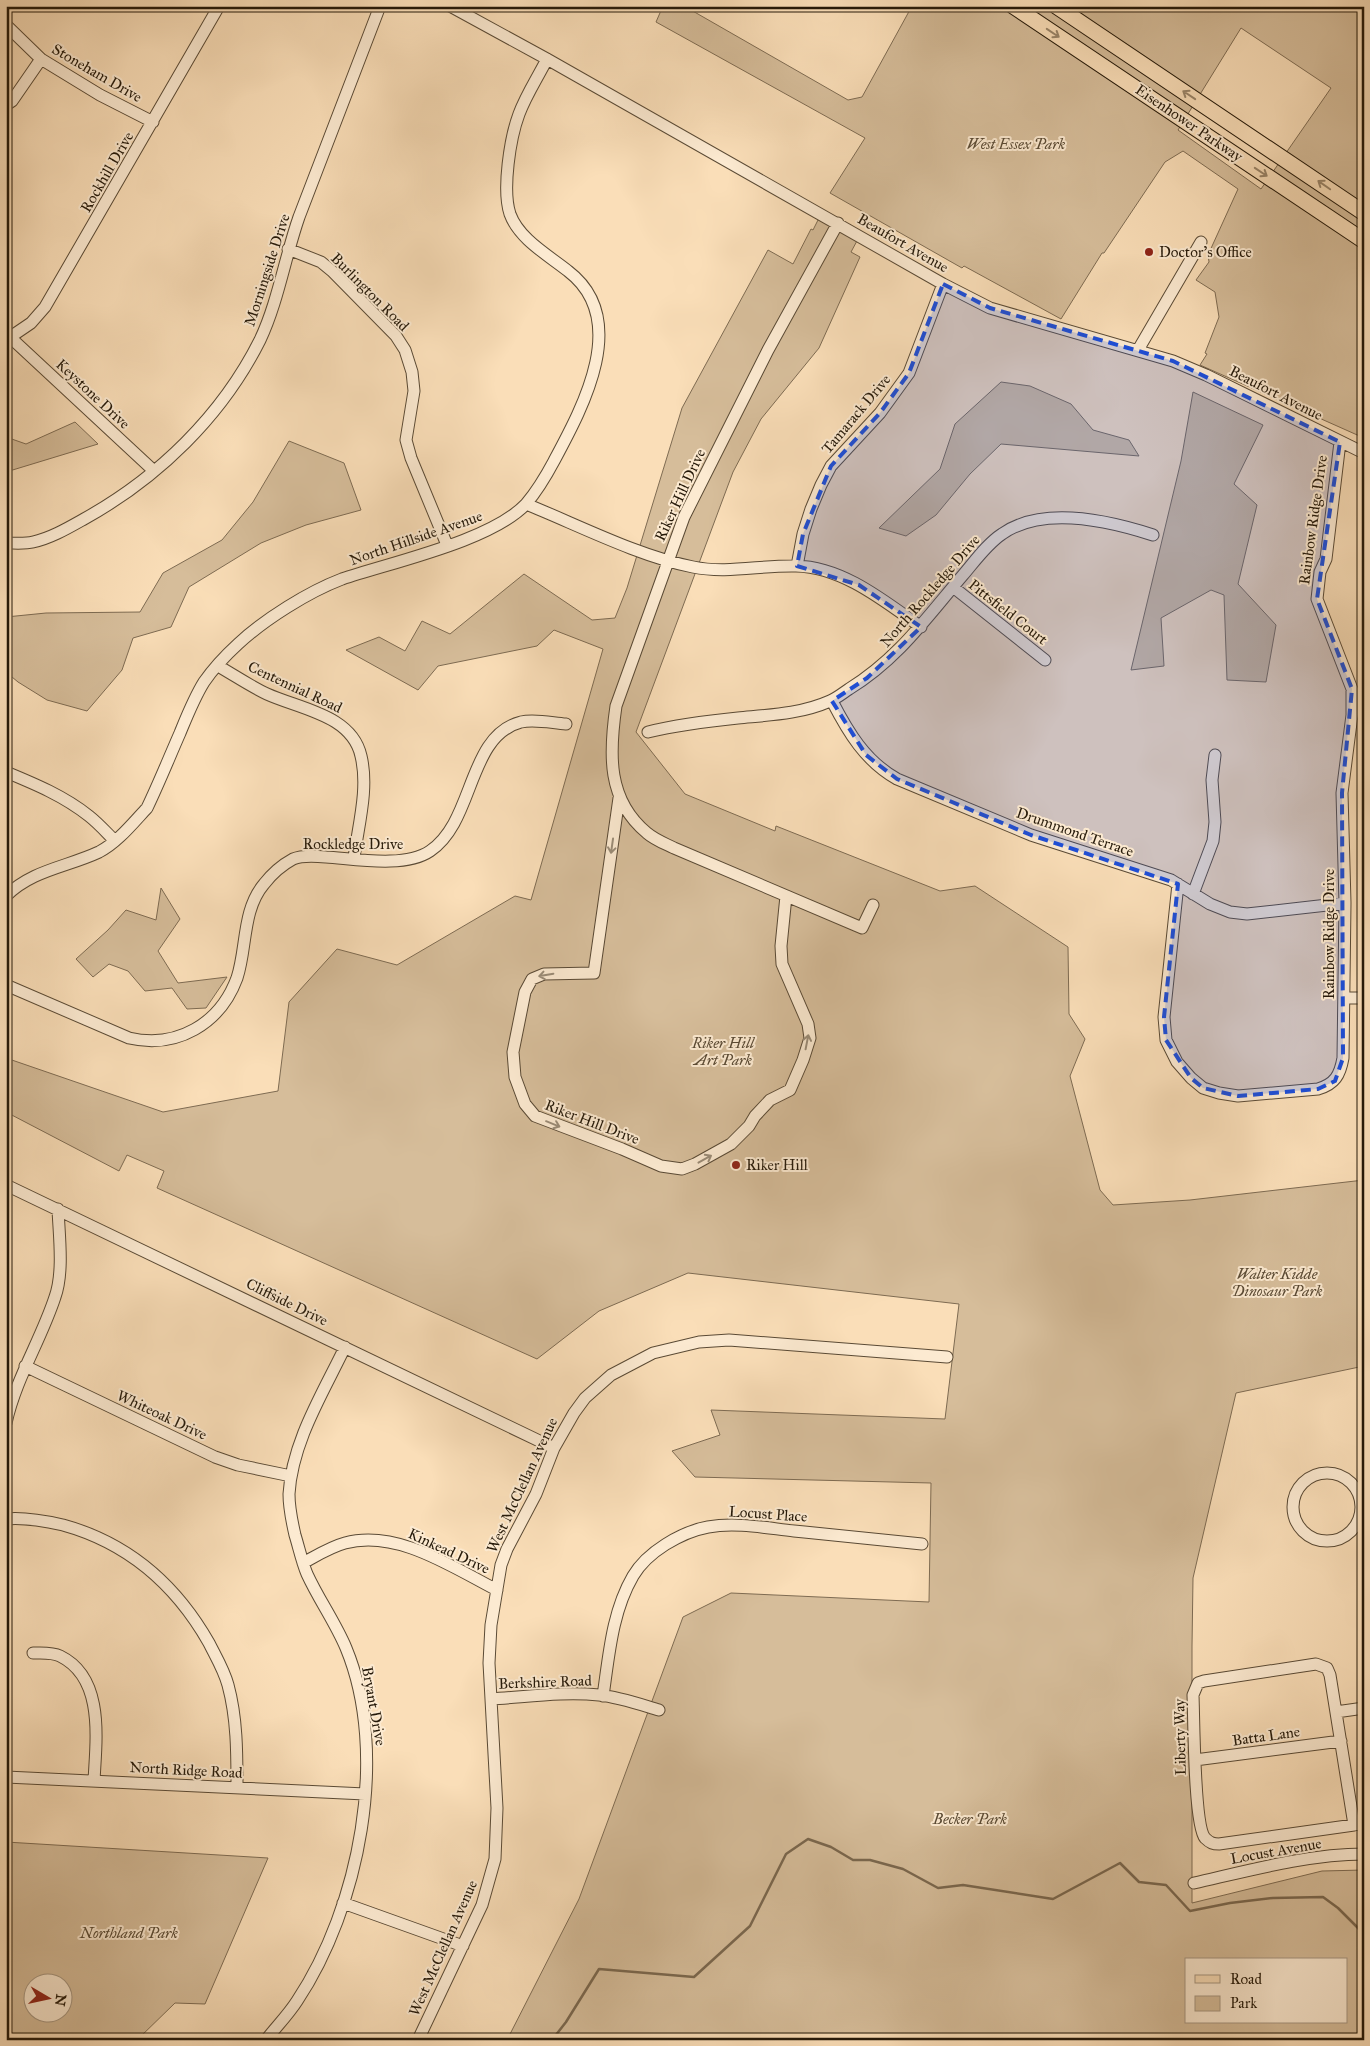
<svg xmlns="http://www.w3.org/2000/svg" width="1370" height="2046" font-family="'IM FELL Great Primer',serif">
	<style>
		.green { fill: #d6bd9a; stroke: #7e6b52; fill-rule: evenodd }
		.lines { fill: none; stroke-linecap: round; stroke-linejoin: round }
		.stream { stroke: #7a674e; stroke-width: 2.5 }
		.minor-casing { stroke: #5a4a35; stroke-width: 13 }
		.major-casing { stroke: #251909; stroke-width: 17 }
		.minor { stroke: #fcead1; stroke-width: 11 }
		.major { stroke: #fadeb8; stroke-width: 15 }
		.oneway { stroke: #9a8569 }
		.oneway2 { stroke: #9b8c77 }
		.marked { fill: #1d4ed8; fill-opacity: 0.2; stroke: #1d4ed8; stroke-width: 4; stroke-dasharray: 10 6; stroke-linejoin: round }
		.poi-dot { fill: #8f2418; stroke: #fcead1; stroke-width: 2 }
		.labels { text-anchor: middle; stroke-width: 4; stroke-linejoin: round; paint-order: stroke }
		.street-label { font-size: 15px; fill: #251909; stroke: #fcead1 }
		.park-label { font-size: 15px; font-style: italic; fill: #5a4a34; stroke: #fcead1 }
		.poi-label { font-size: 15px; fill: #251909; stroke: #fcead1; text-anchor: start }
	</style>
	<rect width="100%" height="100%" fill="#fadeb8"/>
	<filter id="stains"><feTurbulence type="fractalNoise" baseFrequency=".004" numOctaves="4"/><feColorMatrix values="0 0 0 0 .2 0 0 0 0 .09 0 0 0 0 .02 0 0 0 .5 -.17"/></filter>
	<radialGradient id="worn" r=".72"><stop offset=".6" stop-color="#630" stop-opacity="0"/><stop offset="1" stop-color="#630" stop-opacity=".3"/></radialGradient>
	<path class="green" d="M 663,6 L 684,6 L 848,100 L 862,97 L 912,6 L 1364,6 L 1364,438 L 1200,365 L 1207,354 L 1205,353 L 1219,317 L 1215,292 L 1196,280 L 1209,262 L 1208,255 L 1238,189 L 1183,151 L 1165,162 L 1104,253 L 1102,253 L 1061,319 L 964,266 L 962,268 L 830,193 L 865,138 L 656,22 ZM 1241,28 L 1331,88 L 1261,189 L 1178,130 Z
		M 820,216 L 858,239 L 851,252 L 860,257 L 819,348 L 761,419 L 733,472 L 636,732 L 685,794 L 775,831 L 776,826 L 940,891 L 975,886 L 1068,947 L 1069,1014 L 1085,1039 L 1070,1076 L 1100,1190 L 1113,1205 L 1190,1200 L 1364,1180 L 1364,1366 L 1236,1393 L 1193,1578 L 1192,1646 L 1192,1903 L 1322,1871 L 1364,1870 L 1364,2040 L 507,2040 L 579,1899 L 683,1617 L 731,1593 L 929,1602 L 931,1483 L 695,1477 L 672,1451 L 720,1435 L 711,1410 L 945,1419 L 959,1304 L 688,1273 L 599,1311 L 537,1359 L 157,1188 L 164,1171 L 127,1155 L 119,1171 L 6,1112 L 6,1058 L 163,1112 L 278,1091 L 289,1002 L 337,949 L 397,965 L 515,896 L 531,900 L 603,649 L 554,630 L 537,646 L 438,666 L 418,690 L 346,650 L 379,637 L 405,651 L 422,621 L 450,634 L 524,574 L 592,620 L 615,618 L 627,588 L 682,408 L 768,250 L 793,264 L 811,229 L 813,230 ZM 1186,1960 L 1346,1960 L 1346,2022 L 1186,2022 Z
		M 1001,382 L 1030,386 L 1071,404 L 1093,430 L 1129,440 L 1139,456 L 1001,444 L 970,474 L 936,515 L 906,536 L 879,528 L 940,469 L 955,424 Z
		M 1193,392 L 1263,425 L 1234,484 L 1257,505 L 1238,584 L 1276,625 L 1266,682 L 1227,680 L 1224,595 L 1211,590 L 1161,618 L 1164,666 L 1131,670 L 1181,461 Z
		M 75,422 L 98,444 L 6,472 L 6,437 L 26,444 Z
		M 289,441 L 344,463 L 361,510 L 306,525 L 261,543 L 189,587 L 171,627 L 133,638 L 122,670 L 87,711 L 47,700 L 18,682 L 6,672 L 6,617 L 46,613 L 140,612 L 163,573 L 222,540 L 253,502 Z
		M 161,888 L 180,919 L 158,951 L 178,983 L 227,977 L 206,1008 L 187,1009 L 172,988 L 145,991 L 128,971 L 109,964 L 93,977 L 76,959 L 108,930 L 126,910 L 156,920 Z
		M 6,1842 L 268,1858 L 205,2004 L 175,2003 L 137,2040 L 6,2040 ZM 32,1984 L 62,1984 L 62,2014 L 32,2014 Z"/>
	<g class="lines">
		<path class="stream" d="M 552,2040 L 566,2022 L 599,1969 L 694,1977 L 750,1926 L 786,1854 L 808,1839 L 831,1847 L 853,1860 L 870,1860 L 903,1869 L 938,1888 L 963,1885 L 1053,1899 L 1120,1863 L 1139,1882 L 1166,1885 L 1190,1911 L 1230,1903 L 1273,1898 L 1323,1897 L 1338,1908 L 1364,1934"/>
		<g class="minor-casing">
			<path id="minor" d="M 450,6 L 547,59 L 943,284 L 990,308 L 1173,361 L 1206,375 L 1364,453
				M 6,25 L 41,59 L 100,95 L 153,122
				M 6,105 L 12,101 L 41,59
				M 838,223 L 768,350 L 684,517 L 616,706 C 609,754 607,800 647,833 C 655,840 666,844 674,848 L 862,928 L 873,905
				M 288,249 L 321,262 L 332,271 L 396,336 L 405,350 L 412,372 L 414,391 L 406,440 L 411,458 L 447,545
				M 11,338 L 154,471
				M 6,340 L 31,323 L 45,307 L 219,6
				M 1138,350 L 1201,242
				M 526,504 C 578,525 638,556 693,567 C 727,574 761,565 796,566 C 843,567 884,601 921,627
				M 6,543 C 15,543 25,544 33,542 C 51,538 68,528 84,519 C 158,478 222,416 260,340 C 278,302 285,257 299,217 L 380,6
				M 797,566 L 803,534 L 811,509 L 821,485 L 831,466 L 880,413 L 909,373 L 943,284
				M 953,587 L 1045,660
				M 218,666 C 234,675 250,686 267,694 C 300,709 352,715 361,756 C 369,789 358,826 354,858
				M 832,701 C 848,732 865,761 897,779 L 1031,835 L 1171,880 L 1210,904 L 1230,912 L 1247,914 L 1345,903
				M 648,732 C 677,725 708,721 738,718 C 769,715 801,714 830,701 C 837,698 843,693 849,689 C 898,659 927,617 963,575 C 975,561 987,544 1002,534 C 1043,505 1110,521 1153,535
				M 6,772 C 35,784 64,796 89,816 C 98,823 106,832 114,840
				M 619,798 L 594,973 L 544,974 L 532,979 L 525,992 L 513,1052 L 515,1077 L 525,1104 L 535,1116 L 622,1149 L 661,1166 L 682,1169 L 695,1164 L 731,1144 L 749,1126 L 755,1116 L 770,1100 L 790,1090 L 803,1060 L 810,1038 L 808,1024 L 782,964 L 781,946 L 786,896
				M 1178,884 L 1164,1017 L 1166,1040 L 1177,1062 L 1191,1078 L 1203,1088 L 1219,1093 L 1238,1096 L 1318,1089 C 1335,1084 1340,1075 1343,1058 L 1345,903 L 1342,793 L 1352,715 L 1352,689 L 1317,599 L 1320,572 L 1326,559 L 1340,442
				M 1193,894 L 1213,841 L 1215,822 L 1212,780 L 1215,755
				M 6,896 C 32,870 67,867 99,852 C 117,843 133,823 147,808 C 159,783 169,758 180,733 C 187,716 194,698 204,682 C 213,669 226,655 238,644 C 265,619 308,592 342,579 C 392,562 491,541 526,504 C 537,491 546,476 554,461 C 583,407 631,319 568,271 C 548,255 519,239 510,214 C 502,190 510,138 519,114 C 526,95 538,77 547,59
				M 6,985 L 129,1038 C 177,1049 220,1024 237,978 C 247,948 242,910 264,884 C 271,875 282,865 293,859 C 302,855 316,856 326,857 C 356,859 405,868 430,851 C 475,821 467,736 521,722 C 535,719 552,723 566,724
				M 1344,998 L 1364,998
				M 6,1185 L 554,1448
				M 25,1366 L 215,1457 L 238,1465 L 291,1476
				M 6,1423 C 16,1378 41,1340 55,1297 C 64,1272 59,1235 58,1209
				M1293 1507a34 34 0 1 1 68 0a34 34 0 1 1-68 0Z
				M 6,1519 C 24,1517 45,1521 63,1525 C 128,1543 176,1585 209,1643 C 216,1657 224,1670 228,1685 C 237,1718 237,1753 237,1787
				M 303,1563 C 316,1556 330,1547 345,1543 C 397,1529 452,1567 497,1590
				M 33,1653 C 42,1653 52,1652 60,1656 C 105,1678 96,1740 94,1781
				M 603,1696 C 609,1655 612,1612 633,1576 C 647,1552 681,1532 708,1527 C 736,1522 766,1528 794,1531 C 837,1535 880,1540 922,1544
				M 491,1699 C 526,1697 564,1691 599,1695 C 619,1697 639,1704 659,1710
				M 1336,1712 L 1364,1708
				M 1195,1760 L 1341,1741
				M 6,1777 L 365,1794
				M 1354,1825 L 1330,1675 L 1327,1668 L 1316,1664 L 1204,1681 L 1198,1683 L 1193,1695 C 1194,1719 1194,1825 1205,1838 C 1210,1843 1213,1844 1219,1844 L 1354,1825 L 1364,1823
				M 1194,1883 C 1247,1871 1309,1854 1364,1854
				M 343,1903 L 463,1946
				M 266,2040 C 276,2027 288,2015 297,2001 C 359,1908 390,1754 346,1648 C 335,1622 319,1600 307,1574 C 302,1562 299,1548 295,1535 C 292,1522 289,1507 289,1494 C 292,1442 323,1393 345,1347
				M 418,2040 L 482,1905 L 495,1859 L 497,1808 L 489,1663 L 491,1625 L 501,1565 L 507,1549 L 536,1494 L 554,1448 L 574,1413 L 585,1398 L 611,1375 L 653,1353 L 699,1342 L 729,1340 L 947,1357"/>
		</g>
		<g class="major-casing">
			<path id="major" d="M 1013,6 L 1364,241
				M 1056,6 L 1364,213"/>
		</g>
		<use href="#minor" class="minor"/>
		<use href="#major" class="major"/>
	</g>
	<defs><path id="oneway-shaft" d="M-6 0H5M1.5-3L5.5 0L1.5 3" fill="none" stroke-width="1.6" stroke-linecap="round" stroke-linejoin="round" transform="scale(1.25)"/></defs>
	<g class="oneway">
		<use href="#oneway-shaft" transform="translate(1053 33) rotate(34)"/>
		<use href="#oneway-shaft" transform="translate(1189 95) rotate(-146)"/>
		<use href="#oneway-shaft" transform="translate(1261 172) rotate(34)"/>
		<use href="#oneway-shaft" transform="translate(1324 185) rotate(-145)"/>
	</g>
	<g class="oneway2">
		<use href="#oneway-shaft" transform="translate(612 846) rotate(98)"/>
		<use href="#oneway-shaft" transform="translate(546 975) rotate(170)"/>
		<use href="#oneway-shaft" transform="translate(807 1042) rotate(-79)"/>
		<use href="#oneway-shaft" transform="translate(553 1124) rotate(22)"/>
		<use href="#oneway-shaft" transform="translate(705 1159) rotate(-29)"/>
	</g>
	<path class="marked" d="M 943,284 L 990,308 L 1173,361 L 1340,442 L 1317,599 L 1352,689 L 1342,793 L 1343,1058 L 1335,1081 L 1318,1089 L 1238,1096 L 1203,1088 L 1191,1078 L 1166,1040 L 1164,1017 L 1178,884 L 1031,835 L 897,779 L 866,755 L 832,701 L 867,678 L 921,627 L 859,585 L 797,566 L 803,534 L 831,466 L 880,413 L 909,373 Z"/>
	<g class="poi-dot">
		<circle cx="1149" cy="252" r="5"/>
		<circle cx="736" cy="1165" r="5"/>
	</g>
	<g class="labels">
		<g class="street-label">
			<text transform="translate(97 73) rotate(30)" y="5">Stoneham Drive</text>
			<text transform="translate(1189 123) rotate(34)" y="5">Eisenhower Parkway</text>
			<text transform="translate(107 172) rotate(-60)" y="5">Rockhill Drive</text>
			<text transform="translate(903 243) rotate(30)" y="5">Beaufort Avenue</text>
			<text transform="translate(267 270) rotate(-72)" y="5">Morningside Drive</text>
			<text transform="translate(370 292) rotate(45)" y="5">Burlington Road</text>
			<text transform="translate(1276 393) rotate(27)" y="5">Beaufort Avenue</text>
			<text transform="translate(93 394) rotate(43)" y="5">Keystone Drive</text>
			<text transform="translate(856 414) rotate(-50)" y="5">Tamarack Drive</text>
			<text transform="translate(680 495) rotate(-65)" y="5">Riker Hill Drive</text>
			<text transform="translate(1313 520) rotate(-82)" y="5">Rainbow Ridge Drive</text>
			<text transform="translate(416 538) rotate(-19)" y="5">North Hillside Avenue</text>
			<text transform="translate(930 591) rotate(-49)" y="5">North Rockledge Drive</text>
			<text transform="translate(1008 612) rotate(38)" y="5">Pittsfield Court</text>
			<text transform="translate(295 687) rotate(25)" y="5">Centennial Road</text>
			<text transform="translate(1075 832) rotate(19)" y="5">Drummond Terrace</text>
			<text x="353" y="849">Rockledge Drive</text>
			<text transform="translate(1329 934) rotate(-90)" y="5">Rainbow Ridge Drive</text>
			<text transform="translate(592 1122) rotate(21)" y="5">Riker Hill Drive</text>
			<text transform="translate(287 1302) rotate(26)" y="5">Cliffside Drive</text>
			<text transform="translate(162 1415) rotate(25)" y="5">Whiteoak Drive</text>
			<text transform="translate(522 1485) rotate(-65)" y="5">West McClellan Avenue</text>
			<text transform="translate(768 1514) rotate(4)" y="5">Locust Place</text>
			<text transform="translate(449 1551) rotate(25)" y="5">Kinkead Drive</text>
			<text transform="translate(545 1682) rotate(-2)" y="5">Berkshire Road</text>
			<text transform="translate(374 1706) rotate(80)" y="5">Bryant Drive</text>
			<text transform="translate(1266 1736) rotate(-8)" y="5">Batta Lane</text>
			<text transform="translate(1180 1737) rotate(-91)" y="5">Liberty Way</text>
			<text transform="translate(186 1770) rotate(3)" y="5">North Ridge Road</text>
			<text transform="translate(1276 1851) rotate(-10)" y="5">Locust Avenue</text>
			<text transform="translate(443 1948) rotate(-66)" y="5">West McClellan Avenue</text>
		</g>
		<g class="park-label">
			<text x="1016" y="149">West Essex Park</text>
			<text x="723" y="1048">Riker Hill<tspan x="723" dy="17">Art Park</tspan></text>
			<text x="1277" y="1279">Walter Kidde<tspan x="1277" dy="17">Dinosaur Park</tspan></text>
			<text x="970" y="1824">Becker Park</text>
			<text x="129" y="1938">Northland Park</text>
		</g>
		<g class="poi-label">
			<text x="1159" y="257">Doctor's Office</text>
			<text x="746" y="1170">Riker Hill</text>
		</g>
	</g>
	<rect width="1370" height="2046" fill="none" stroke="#fadeb8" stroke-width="25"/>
	<rect x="8" y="8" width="1355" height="2031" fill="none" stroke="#251909" stroke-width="2.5"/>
	<rect x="12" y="12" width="1345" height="2021" fill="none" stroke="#251909"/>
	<rect x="1185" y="1958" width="162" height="65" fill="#fcead1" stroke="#a69681"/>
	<rect x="1195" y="1975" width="25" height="8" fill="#fadeb8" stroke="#a69681"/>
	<text x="1230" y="1984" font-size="15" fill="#251909">Road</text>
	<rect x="1195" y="1996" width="25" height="15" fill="#d6bd9a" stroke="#a69681"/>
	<text x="1230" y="2008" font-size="15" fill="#251909">Park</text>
	<g transform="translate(48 1998) rotate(99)"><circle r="24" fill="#fcead1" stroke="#a69681"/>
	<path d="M0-4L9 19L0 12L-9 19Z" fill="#8f2418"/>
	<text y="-8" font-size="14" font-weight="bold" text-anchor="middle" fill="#251909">N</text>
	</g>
	<rect width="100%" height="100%" filter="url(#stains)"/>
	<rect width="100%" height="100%" fill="url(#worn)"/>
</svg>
